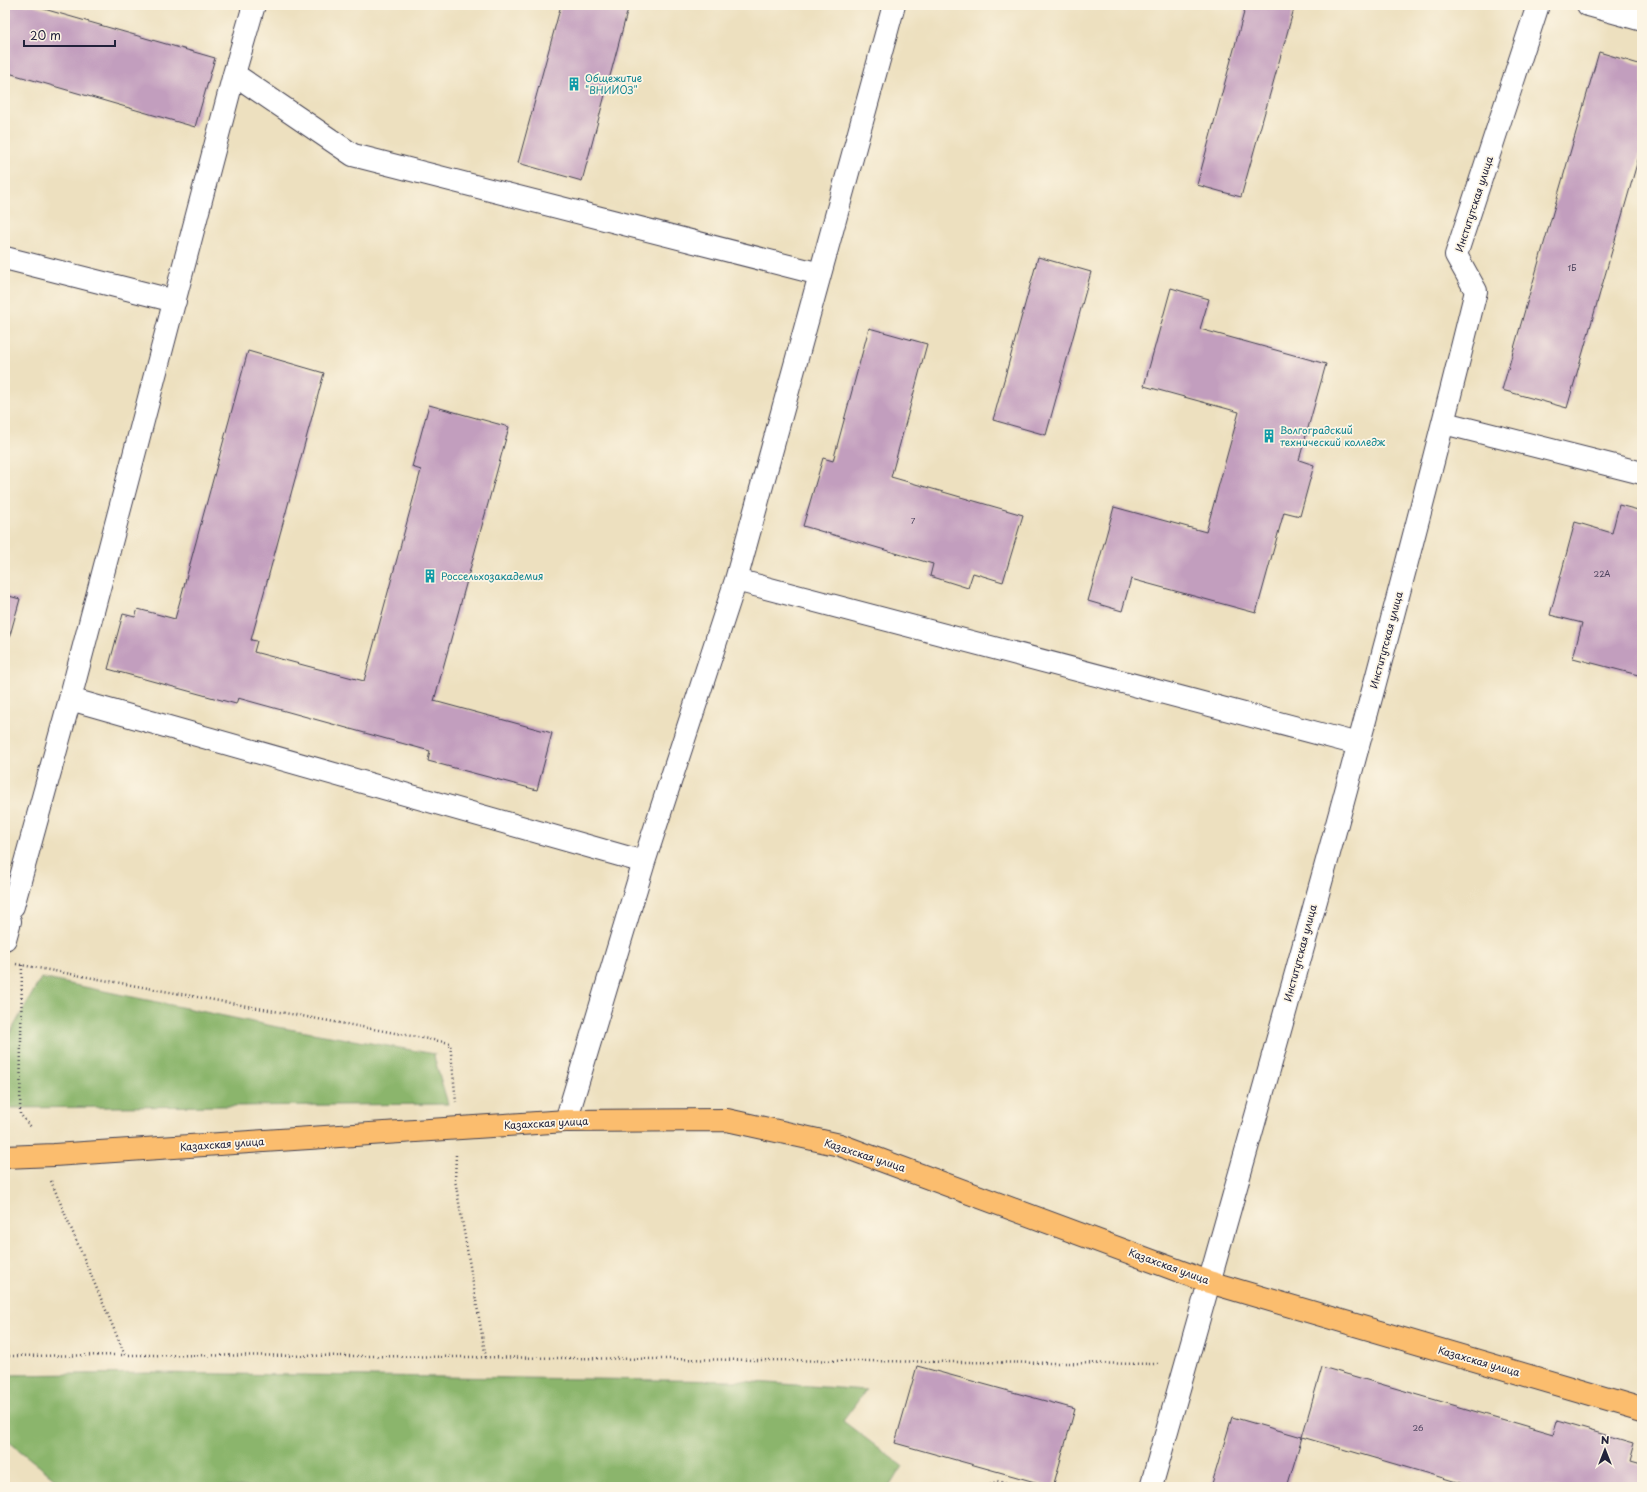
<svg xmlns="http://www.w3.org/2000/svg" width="1647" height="1492" font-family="'Playpen Sans',sans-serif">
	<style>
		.forest { fill: #8bb56c; stroke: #566c54 }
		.building { fill: #c29ebe }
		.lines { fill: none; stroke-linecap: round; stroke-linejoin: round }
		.minor-casing { stroke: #403e4f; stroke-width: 24 }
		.major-casing { stroke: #403e4f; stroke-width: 24 }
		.path { stroke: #403e4f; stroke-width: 2.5; stroke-dasharray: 1 3; stroke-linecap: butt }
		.minor { stroke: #fff; stroke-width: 22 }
		.major { stroke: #fbbd6e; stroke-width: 22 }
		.labels { text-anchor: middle; stroke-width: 3.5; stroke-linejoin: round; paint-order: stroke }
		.number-label { font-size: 8px; fill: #4a415c }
		.culture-label { font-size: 10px; fill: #0d838f; stroke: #fcf5e5; text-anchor: start }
		.street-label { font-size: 10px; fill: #22223b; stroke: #fcf5e5 }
	</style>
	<rect width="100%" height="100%" fill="#fcf5e5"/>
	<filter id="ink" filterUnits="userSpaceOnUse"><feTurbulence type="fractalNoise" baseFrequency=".025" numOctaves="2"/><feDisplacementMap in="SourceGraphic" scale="8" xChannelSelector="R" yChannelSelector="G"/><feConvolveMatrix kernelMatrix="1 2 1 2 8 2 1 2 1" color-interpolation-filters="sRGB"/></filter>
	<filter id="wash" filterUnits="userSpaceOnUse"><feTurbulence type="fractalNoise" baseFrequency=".012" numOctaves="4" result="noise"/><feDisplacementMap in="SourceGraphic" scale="16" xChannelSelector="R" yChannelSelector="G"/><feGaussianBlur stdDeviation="0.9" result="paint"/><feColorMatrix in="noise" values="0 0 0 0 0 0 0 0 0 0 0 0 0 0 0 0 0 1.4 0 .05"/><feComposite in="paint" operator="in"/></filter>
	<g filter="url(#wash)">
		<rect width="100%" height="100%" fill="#ede0bf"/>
		<path class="forest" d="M 41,978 L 277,1027 L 435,1054 L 434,1057 L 448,1104 L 5,1108 L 5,1042 Z
			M 153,1373 L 740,1381 L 866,1390 L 843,1421 L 902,1466 L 889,1487 L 65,1487 L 8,1441 L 5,1441 L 5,1375 Z"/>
		<g id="blocks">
			<path class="building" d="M 5,5 L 30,5 L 215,58 L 195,127 L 5,72 Z
				M 561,5 L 629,5 L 582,181 L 518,163 Z
				M 1246,5 L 1295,5 L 1241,197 L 1197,185 Z
				M 1599,52 L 1642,65 L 1642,146 L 1567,408 L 1502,390 Z
				M 1038,257 L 1091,272 L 1046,435 L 993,420 Z
				M 1171,288 L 1209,299 L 1200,329 L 1326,364 L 1299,460 L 1314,465 L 1300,516 L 1284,512 L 1256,613 L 1131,579 L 1122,611 L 1088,601 L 1114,507 L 1206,532 L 1239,412 L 1144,386 Z
				M 869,328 L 927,344 L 891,477 L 1023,515 L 1003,582 L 973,573 L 968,588 L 930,576 L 933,564 L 803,526 L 823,458 L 833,461 Z
				M 248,351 L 324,373 L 251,640 L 257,641 L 254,652 L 364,681 L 421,470 L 412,467 L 429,405 L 509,427 L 434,701 L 552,733 L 537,790 L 428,761 L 430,751 L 238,698 L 236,704 L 108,669 L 123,614 L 135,617 L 138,609 L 175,619 Z
				M 1619,505 L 1642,511 L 1642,676 L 1573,658 L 1582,623 L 1550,615 L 1575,522 L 1612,533 Z
				M 5,595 L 20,599 L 5,653 Z
				M 917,1366 L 1075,1409 L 1053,1487 L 895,1443 Z
				M 1322,1367 L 1553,1434 L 1557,1421 L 1633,1443 L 1628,1461 L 1642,1465 L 1642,1487 L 1474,1487 L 1302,1437 Z
				M 1232,1417 L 1302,1437 L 1287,1487 L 1211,1487 Z"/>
		</g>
	</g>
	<g filter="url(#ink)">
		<use href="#blocks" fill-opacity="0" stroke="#403e4f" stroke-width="1"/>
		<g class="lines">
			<g class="minor-casing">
				<path id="minor" d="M 1588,5 L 1642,20
					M 234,74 L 353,155 L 820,274
					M 5,258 L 175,301
					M 1444,423 L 1642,473
					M 736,580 L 1358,744
					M 70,699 L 644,862
					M 13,906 L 70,699 L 234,74 L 254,5
					M 5,939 L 10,921
					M 566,1121 L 644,862 L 736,580 L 894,5
					M 1151,1487 C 1264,1090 1377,692 1476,291 L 1456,255 L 1538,5"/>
			</g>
			<g class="major-casing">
				<path id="major" d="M 5,1157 L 54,1155 L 566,1121 L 727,1120 L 840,1145 L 1209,1282 L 1642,1409"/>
			</g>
			<path class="path" d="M 16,964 L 450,1043 L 456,1102
				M 22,965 L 20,1114 L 32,1128
				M 456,1155 L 455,1180 L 486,1358
				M 51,1181 L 125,1355
				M 5,1356 L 125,1355 L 364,1356 L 1159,1364
				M 987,1487 L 997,1481 L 1019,1487"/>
			<use href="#minor" class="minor"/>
			<use href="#major" class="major"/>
		</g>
	</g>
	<defs>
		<g id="building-bare" transform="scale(1.08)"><path d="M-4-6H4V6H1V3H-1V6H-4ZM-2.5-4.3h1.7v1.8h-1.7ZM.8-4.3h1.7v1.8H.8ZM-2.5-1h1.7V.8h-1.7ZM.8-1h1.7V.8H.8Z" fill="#0f9aa8" stroke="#fcf5e5" stroke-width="2.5" paint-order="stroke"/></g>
	</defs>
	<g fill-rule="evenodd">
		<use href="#building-bare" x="574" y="84"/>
		<use href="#building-bare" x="1269" y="436"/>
		<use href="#building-bare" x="430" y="576"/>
	</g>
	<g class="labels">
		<g class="number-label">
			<text x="1572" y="271">1Б</text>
			<text x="913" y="524">7</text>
			<text x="1602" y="577">22А</text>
			<text x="1418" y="1431">26</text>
		</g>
		<g class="culture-label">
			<text x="585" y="82">Общежитие<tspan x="585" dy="12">"ВНИИОЗ"</tspan></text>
			<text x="1280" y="434">Волгоградский<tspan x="1280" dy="12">технический колледж</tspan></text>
			<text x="441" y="580">Россельхозакадемия</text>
		</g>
		<g class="street-label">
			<text transform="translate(1474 204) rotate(-72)" y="4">Институтская улица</text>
			<text transform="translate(1386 640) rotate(-75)" y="4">Институтская улица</text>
			<text transform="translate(1300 953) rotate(-75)" y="4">Институтская улица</text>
			<text transform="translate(546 1123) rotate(-3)" y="4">Казахская улица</text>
			<text transform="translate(222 1144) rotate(-4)" y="4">Казахская улица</text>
			<text transform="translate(865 1155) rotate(18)" y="4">Казахская улица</text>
			<text transform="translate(1169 1266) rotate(20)" y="4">Казахская улица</text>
			<text transform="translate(1479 1361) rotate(16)" y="4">Казахская улица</text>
		</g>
	</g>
	<rect width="1647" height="1492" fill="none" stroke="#fcf5e5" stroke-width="20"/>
	<g transform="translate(1605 1450)" stroke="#fcf5e5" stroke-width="3" paint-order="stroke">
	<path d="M0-3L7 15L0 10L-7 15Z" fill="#22223b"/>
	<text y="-6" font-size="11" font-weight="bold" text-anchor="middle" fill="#22223b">N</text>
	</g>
	<path d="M24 40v6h91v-6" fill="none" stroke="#22223b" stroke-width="2"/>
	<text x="30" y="40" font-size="12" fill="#22223b" stroke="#fcf5e5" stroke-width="3" paint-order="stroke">20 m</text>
</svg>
